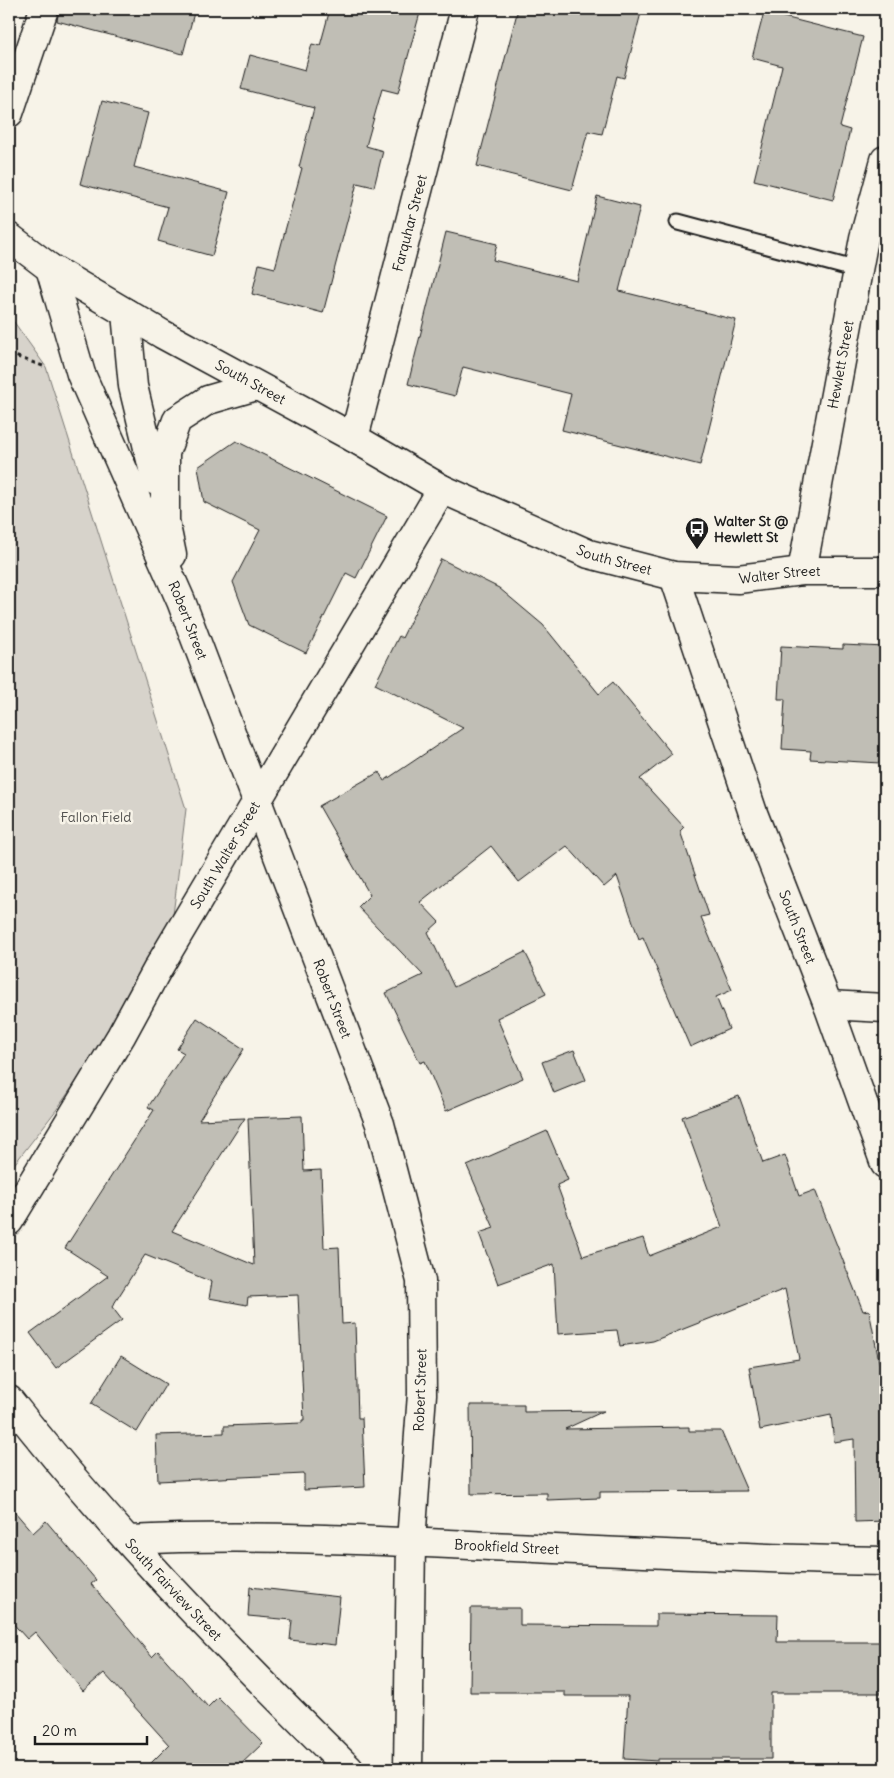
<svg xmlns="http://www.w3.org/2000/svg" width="894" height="1778" font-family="Delius,sans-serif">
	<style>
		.green { fill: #d7d3cb; stroke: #7a7874 }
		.building { fill: #c0beb5; stroke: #1c1c1c }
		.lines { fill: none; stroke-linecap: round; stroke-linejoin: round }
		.service-casing { stroke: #1c1c1c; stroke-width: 19 }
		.minor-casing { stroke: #1c1c1c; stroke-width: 31 }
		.tertiary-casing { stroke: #1c1c1c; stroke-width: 31 }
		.path { stroke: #1c1c1c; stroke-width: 3; stroke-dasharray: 4 4; stroke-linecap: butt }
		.service { stroke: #f7f3e8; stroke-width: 15 }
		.minor { stroke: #f7f3e8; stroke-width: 28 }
		.tertiary { stroke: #f7f3e8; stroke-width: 28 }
		.labels { text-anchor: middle; stroke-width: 5; stroke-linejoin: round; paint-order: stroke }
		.street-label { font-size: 14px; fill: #1c1c1c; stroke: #f7f3e8 }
		.poi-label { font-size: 14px; font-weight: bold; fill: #1c1c1c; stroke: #f7f3e8; text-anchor: start }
		.park-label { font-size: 14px; fill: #545351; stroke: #f7f3e8 }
	</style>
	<rect width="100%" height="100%" fill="#f7f3e8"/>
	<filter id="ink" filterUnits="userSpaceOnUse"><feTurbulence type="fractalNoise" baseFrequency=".02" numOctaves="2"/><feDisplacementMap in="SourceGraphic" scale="10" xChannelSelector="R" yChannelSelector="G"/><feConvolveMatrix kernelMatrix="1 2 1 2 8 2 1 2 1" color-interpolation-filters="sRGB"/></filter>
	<g filter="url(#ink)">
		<path class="green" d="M 9,315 L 46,367 L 186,809 L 169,948 L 57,1109 L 9,1171 Z"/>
		<path class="building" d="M 59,9 L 195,9 L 183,54 L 57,21 Z
			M 330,9 L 421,9 L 398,93 L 382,89 L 366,146 L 383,151 L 374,187 L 357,183 L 323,313 L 252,294 L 259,264 L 275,268 L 302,168 L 299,167 L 314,108 L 241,89 L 250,55 L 305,70 L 312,44 L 320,46 Z
			M 518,9 L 642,9 L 624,78 L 617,76 L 602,134 L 588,131 L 572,190 L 477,166 Z
			M 764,12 L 863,37 L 840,127 L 850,130 L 833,200 L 754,180 L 782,66 L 752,58 Z
			M 102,101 L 148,113 L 134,167 L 229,192 L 212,256 L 158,241 L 168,207 L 80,184 Z
			M 597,196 L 640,207 L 619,291 L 736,320 L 700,465 L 562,430 L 571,394 L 463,367 L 455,396 L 408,384 L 446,232 L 497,244 L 493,260 L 577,281 Z
			M 236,441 L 387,516 L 356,578 L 346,573 L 306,653 L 249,625 L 233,582 L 260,530 L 204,502 L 198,467 Z
			M 441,559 L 499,588 L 543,625 L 599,694 L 613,682 L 672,754 L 640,779 L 684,827 L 680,831 L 709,915 L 701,917 L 732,990 L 716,997 L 729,1029 L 690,1047 L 643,937 L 639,939 L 617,876 L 604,887 L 567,846 L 519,882 L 491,846 L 420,902 L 439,922 L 428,932 L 454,987 L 525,952 L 546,994 L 497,1018 L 523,1078 L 446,1111 L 425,1061 L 420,1063 L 386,993 L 423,975 L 358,907 L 370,895 L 319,806 L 379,772 L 384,781 L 463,728 L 375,684 L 399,636 L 402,638 Z
			M 843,645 L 885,647 L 885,700 L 880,763 L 810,759 L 811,751 L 782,749 L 785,699 L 778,699 L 781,646 L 843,649 Z
			M 197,1018 L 244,1049 L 199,1120 L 245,1118 L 172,1231 L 254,1265 L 248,1118 L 302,1116 L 304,1171 L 321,1170 L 324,1248 L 339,1247 L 342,1324 L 355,1323 L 358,1418 L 362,1418 L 365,1487 L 304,1490 L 304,1474 L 158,1481 L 156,1435 L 224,1433 L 224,1426 L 302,1423 L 302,1420 L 304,1420 L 298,1295 L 248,1297 L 247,1305 L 209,1298 L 212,1282 L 145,1255 L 112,1307 L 122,1320 L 56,1368 L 30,1333 L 108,1276 L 65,1248 L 154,1110 L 148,1107 L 184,1053 L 177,1049 Z
			M 574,1050 L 586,1080 L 554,1093 L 542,1062 Z
			M 739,1096 L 763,1163 L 785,1155 L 799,1196 L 815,1190 L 863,1311 L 869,1310 L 885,1392 L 885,1521 L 855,1522 L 854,1439 L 834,1442 L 831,1415 L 760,1430 L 749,1367 L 799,1359 L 785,1289 L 653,1341 L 620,1346 L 617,1330 L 558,1334 L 554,1264 L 498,1284 L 479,1233 L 494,1228 L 467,1166 L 547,1131 L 568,1180 L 557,1185 L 583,1256 L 643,1238 L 649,1256 L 722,1227 L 682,1117 Z
			M 121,1356 L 166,1384 L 137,1432 L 91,1404 Z
			M 470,1405 L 524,1405 L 524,1412 L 604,1411 L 565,1429 L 689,1427 L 689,1431 L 721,1431 L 747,1491 L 600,1492 L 600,1498 L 547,1500 L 547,1493 L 471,1494 Z
			M 9,1505 L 33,1533 L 46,1521 L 96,1580 L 91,1584 L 152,1657 L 158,1651 L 208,1707 L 218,1697 L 263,1743 L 236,1769 L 145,1769 L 169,1745 L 104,1673 L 83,1691 L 35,1632 L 27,1639 L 9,1619 Z
			M 250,1587 L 340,1597 L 335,1645 L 290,1640 L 292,1620 L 248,1616 Z
			M 471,1608 L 520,1608 L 520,1625 L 656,1626 L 656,1614 L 778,1615 L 777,1642 L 885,1642 L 885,1693 L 771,1693 L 771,1759 L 658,1759 L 658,1761 L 624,1759 L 628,1696 L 565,1696 L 565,1692 L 470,1692 Z"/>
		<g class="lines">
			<g class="service-casing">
				<path id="service" d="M 678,222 L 858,270"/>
			</g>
			<g class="minor-casing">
				<g id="minor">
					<path d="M 9,113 L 44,9"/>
					<path id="s1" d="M 354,438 L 465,9"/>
					<path id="s2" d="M 802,571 L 864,238 L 885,160"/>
					<path id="s3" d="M 674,576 L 753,813 L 828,1005 L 885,1164"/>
					<path d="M 828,1005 L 885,1008"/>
					<path id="s4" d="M 9,1221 L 121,1036 L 157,970 L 442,489"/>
					<path id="s5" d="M 9,1400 C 112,1531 230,1652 349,1769"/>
					<path id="s6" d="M 128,1540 C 249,1534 369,1540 489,1546 C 621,1552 753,1559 885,1561"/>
				</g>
			</g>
			<g class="tertiary-casing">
				<g id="tertiary">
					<path id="s7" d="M 9,237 L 50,268 L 162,334 L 354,438 L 442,489 L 589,554 L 674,576 L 738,579 L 802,571 L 885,571"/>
					<path id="s8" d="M 50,268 L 81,374 L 181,601 L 380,1124 L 421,1281 L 422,1394 L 411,1541 L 408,1769"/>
					<path d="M 126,313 L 133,386 L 156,481"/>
					<path d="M 172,555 L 165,521 L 165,453 L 177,420 L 208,400 L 256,386"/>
				</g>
			</g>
			<path class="path" d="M 9,354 L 43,366"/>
			<use href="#service" class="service"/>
			<use href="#minor" class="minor"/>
			<use href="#tertiary" class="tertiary"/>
		</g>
	</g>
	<defs>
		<g id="bus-pin" transform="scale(1.25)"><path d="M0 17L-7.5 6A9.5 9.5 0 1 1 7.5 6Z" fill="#1c1c1c" stroke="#f7f3e8"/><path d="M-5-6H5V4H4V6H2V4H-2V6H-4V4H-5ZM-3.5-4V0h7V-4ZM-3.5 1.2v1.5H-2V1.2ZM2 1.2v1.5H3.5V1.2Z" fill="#fff"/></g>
	</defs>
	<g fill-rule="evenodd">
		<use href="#bus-pin" x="697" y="529"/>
	</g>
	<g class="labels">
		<g class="street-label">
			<text dy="5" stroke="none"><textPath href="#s1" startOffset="222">Farquhar Street</textPath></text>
			<text dy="5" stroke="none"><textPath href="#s2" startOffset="210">Hewlett Street</textPath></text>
			<text dy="5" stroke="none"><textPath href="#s7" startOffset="282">South Street</textPath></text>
			<text dy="5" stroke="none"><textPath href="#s7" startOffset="688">South Street</textPath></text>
			<text dy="5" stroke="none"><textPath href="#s7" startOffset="856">Walter Street</textPath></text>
			<text dy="5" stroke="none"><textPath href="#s8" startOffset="379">Robert Street</textPath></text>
			<text dy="5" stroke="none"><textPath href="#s4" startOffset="425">South Walter Street</textPath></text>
			<text dy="5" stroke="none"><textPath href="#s3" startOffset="372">South Street</textPath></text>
			<text dy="5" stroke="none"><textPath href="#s8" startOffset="784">Robert Street</textPath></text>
			<text transform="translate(420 1390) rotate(-88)" y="5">Robert Street</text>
			<text dy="5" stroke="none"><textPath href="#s6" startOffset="379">Brookfield Street</textPath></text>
			<text dy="5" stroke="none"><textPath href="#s5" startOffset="251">South Fairview Street</textPath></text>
		</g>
		<g class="poi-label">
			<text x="714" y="526">Walter St @<tspan x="714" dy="16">Hewlett St</tspan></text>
		</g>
		<g class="park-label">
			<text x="96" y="822">Fallon Field</text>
		</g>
	</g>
	<rect width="894" height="1778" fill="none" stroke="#f7f3e8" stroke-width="30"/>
	<rect x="15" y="15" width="864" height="1748" fill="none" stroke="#1c1c1c" stroke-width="2" filter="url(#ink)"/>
	<path d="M35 1736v8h112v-8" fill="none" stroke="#1c1c1c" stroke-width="2.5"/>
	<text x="42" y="1736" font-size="15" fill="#1c1c1c" stroke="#f7f3e8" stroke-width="4" paint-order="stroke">20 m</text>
</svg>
